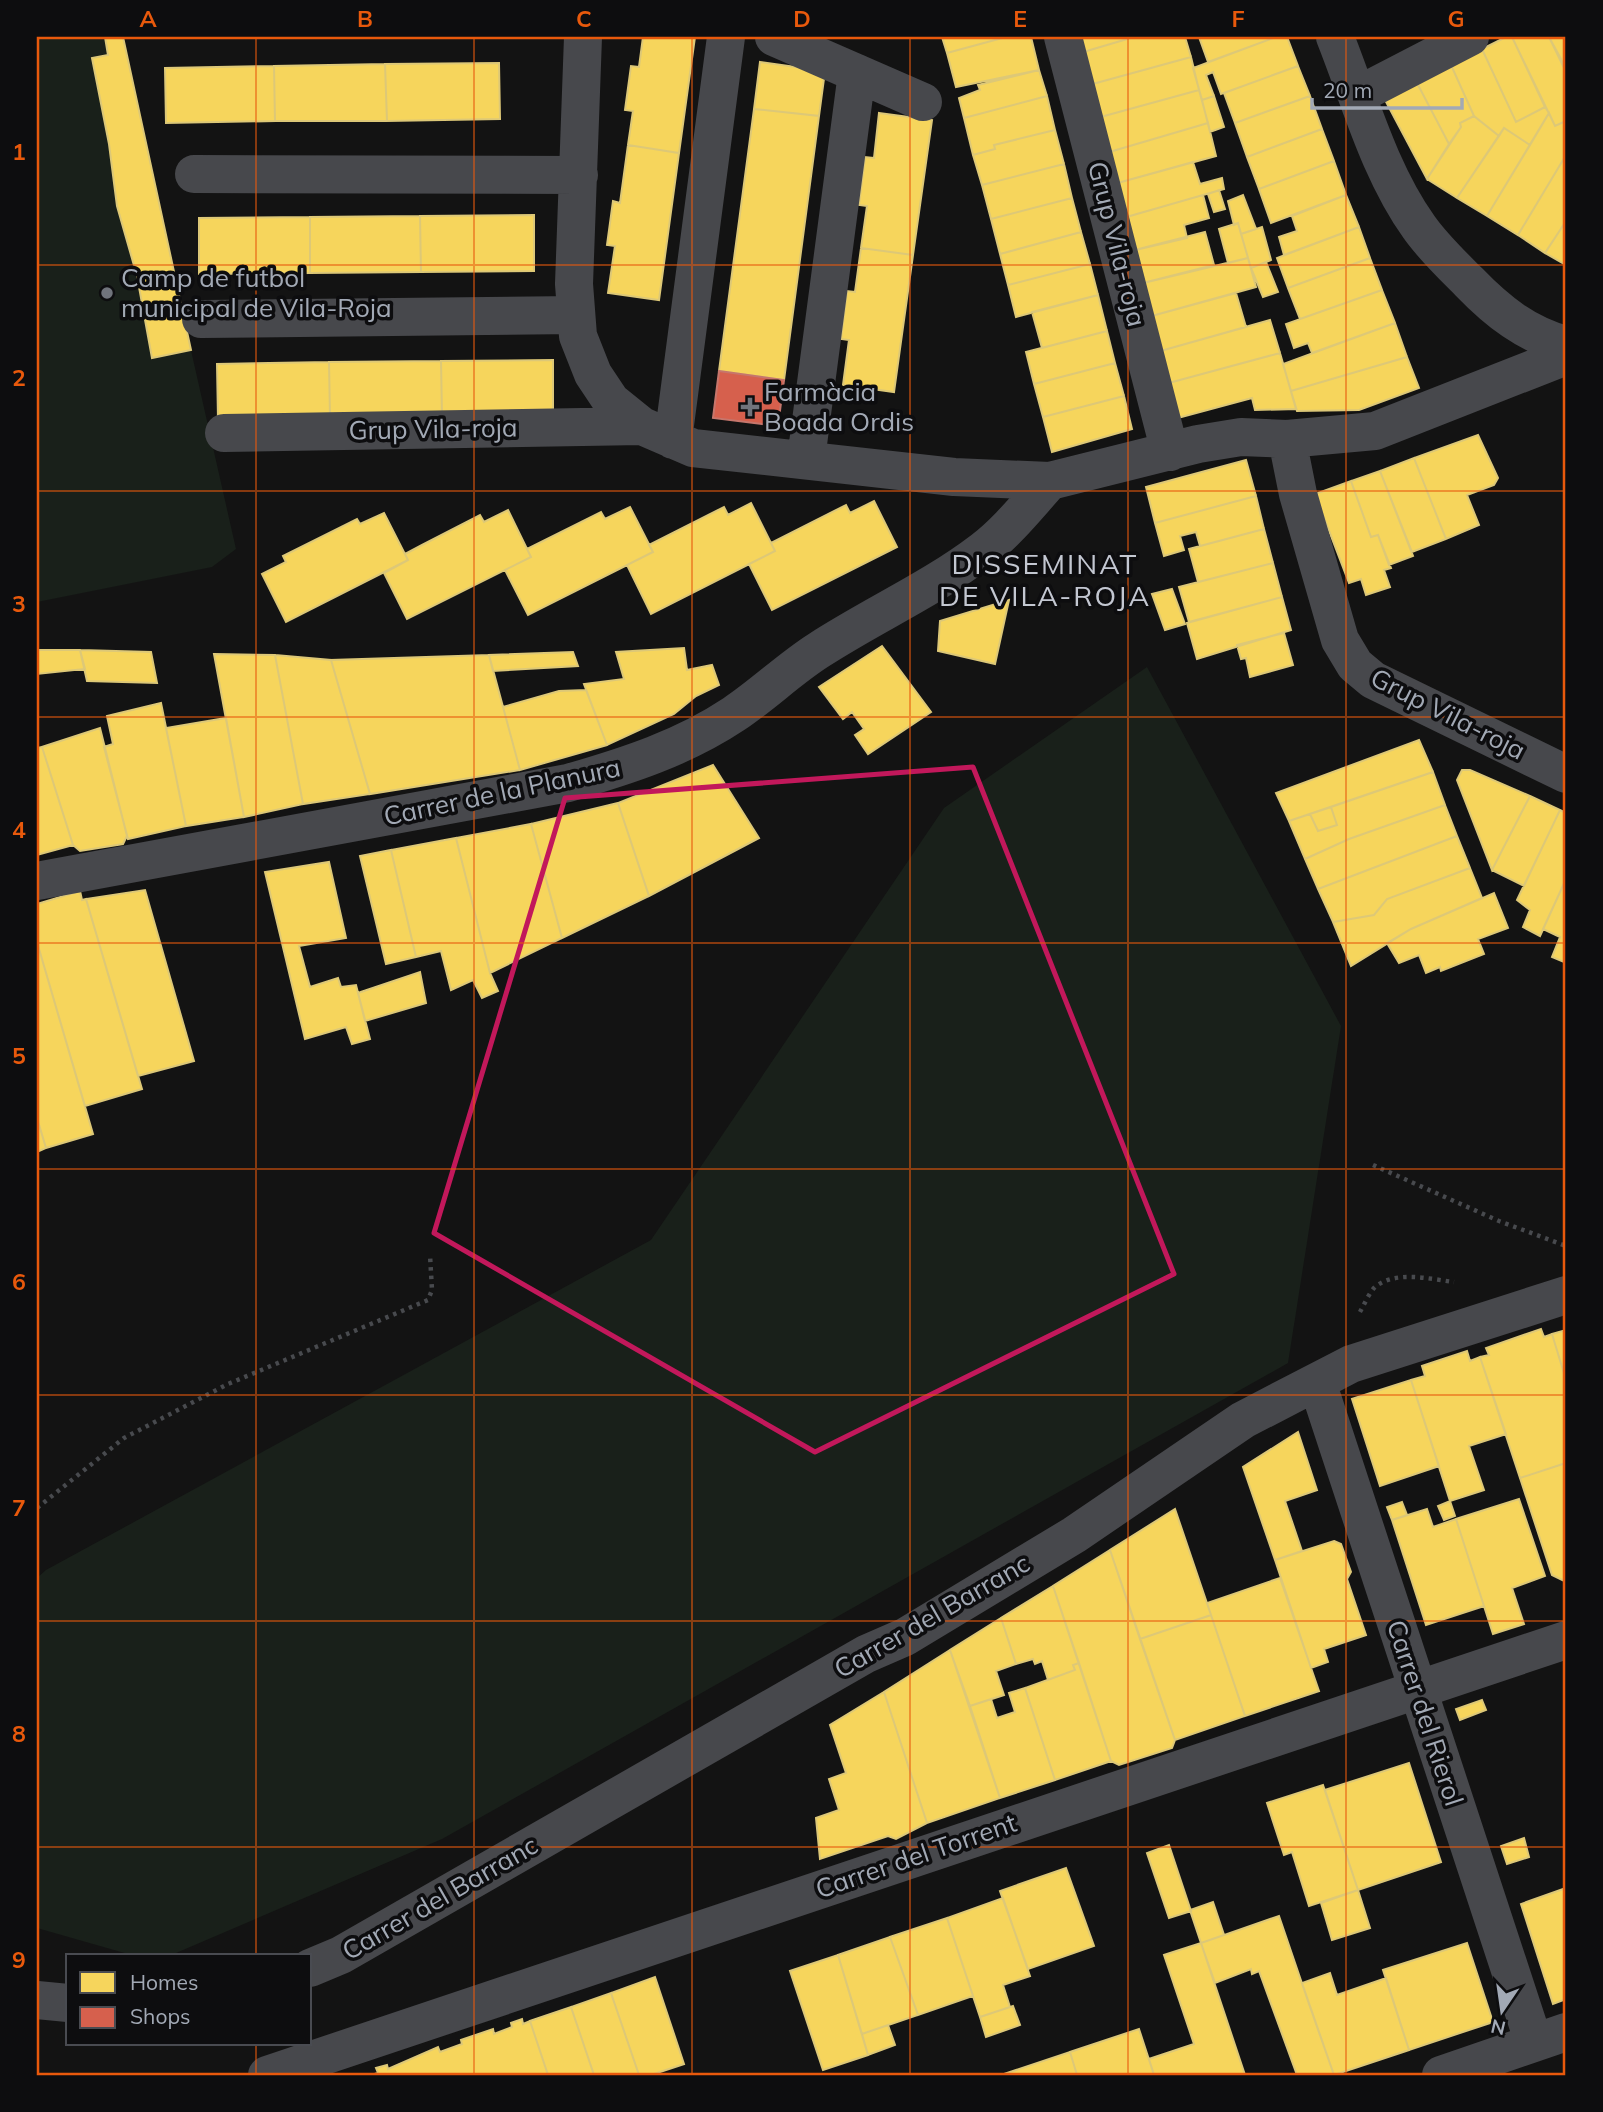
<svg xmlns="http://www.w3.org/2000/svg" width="1603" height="2112" font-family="Mulish,sans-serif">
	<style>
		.green { fill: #19201a }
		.homes { fill: #f6d55c; stroke: #ddc877; stroke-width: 2 }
		.shops { fill: #d6604d; stroke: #c6766c; stroke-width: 2 }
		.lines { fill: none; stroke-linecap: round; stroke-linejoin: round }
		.path { stroke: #484a4e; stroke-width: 4.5; stroke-dasharray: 3.5 5; stroke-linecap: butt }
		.minor { stroke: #47484c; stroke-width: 38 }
		.marked { fill: none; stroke: #c2185b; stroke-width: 5; stroke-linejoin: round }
		.grid { fill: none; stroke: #e8590c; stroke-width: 2; stroke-opacity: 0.55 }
		.poi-dot { fill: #70747c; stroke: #0d0d0f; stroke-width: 2.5 }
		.labels { text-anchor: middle; stroke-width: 7; stroke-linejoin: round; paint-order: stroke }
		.street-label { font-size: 26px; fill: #a2a9b5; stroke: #0d0d0f }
		.poi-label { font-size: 26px; fill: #a2a9b5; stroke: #0d0d0f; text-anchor: start }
		.neighbourhood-label { font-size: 28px; letter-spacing: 2px; fill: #c3c7d1; stroke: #0d0d0f }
		.neatline { fill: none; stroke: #e8590c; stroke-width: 2.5 }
		.grid-label { font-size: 23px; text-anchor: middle; font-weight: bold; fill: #e8590c }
	</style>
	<rect width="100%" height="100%" fill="#131313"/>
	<path class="green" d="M 37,37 L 120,37 L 236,549 L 212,567 L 37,602 Z
		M 1147,667 L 1341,1026 L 1288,1363 L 442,1839 L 169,1956 L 135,1956 L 37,1928 L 37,1578 L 46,1570 L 651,1240 L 944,808 Z"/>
	<path class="homes" d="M 105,37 L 123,37 L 191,350 L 152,358 L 137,276 L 117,206 L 109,144 L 92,58 L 108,55 Z
		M 643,37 L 695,37 L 679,153 L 628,145 L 633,111 L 625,110 L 631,66 L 639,67 Z
		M 942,37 L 1006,37 L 947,53 Z
		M 1006,37 L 1031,37 L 1039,70 L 956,87 L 947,53 Z
		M 1076,37 L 1134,37 L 1080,53 Z
		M 1134,37 L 1185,37 L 1191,57 L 1089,85 L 1080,53 Z
		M 1199,37 L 1276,37 L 1208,62 Z
		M 1276,37 L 1287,37 L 1298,66 L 1221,94 L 1213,72 L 1206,75 L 1214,96 L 1202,100 L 1193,68 Z
		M 1506,37 L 1512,37 L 1545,107 L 1516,122 L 1482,49 Z
		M 1512,37 L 1549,37 L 1566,72 L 1566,121 L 1555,126 Z
		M 1549,37 L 1566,37 L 1566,72 L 1561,59 Z
		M 1482,49 L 1516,122 L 1545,107 L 1549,113 L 1530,145 L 1504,128 L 1499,136 L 1474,116 L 1451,65 Z
		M 1191,57 L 1199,90 L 1097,118 L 1089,85 Z
		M 760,62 L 825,71 L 819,116 L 754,109 Z
		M 499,63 L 500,119 L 387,121 L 385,64 Z
		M 385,64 L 387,121 L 275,121 L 274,66 Z
		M 1451,65 L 1474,116 L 1460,123 L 1461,127 L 1449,144 L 1417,83 Z
		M 274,66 L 275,121 L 166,123 L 165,68 Z
		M 1298,66 L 1310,96 L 1235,123 L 1224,93 Z
		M 1039,70 L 1047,96 L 964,118 L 959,98 L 980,90 L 978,85 Z
		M 1417,83 L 1449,144 L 1427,179 L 1385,100 Z
		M 1199,90 L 1208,123 L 1106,153 L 1097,118 Z
		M 1047,96 L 1055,130 L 994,145 L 995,149 L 973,155 L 964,118 Z
		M 1214,96 L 1224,127 L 1210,132 L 1202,100 Z
		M 1310,96 L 1322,129 L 1247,157 L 1235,123 Z
		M 754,109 L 819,116 L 784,380 L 719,371 Z
		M 879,113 L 932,120 L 913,255 L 861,248 L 867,206 L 859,205 L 865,157 L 874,158 Z
		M 1549,113 L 1555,126 L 1566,121 L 1566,155 L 1518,235 L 1487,216 Z
		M 1474,116 L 1499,136 L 1457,198 L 1427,179 L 1461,127 L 1460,123 Z
		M 1208,123 L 1216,156 L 1114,184 L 1106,153 Z
		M 1504,128 L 1530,145 L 1487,216 L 1457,198 Z
		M 1322,129 L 1334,161 L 1259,189 L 1247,157 Z
		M 1055,130 L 1064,164 L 982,185 L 973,155 L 995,149 L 994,145 Z
		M 628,145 L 679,153 L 659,300 L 608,293 L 615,246 L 607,245 L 613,201 L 620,203 Z
		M 1566,155 L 1566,221 L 1545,253 L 1518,235 Z
		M 1334,161 L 1346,195 L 1271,223 L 1259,189 Z
		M 1193,162 L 1200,184 L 1222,178 L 1224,189 L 1123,218 L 1114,184 Z
		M 1064,164 L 1072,198 L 991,219 L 982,185 Z
		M 1219,190 L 1225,209 L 1214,212 L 1208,194 Z
		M 1203,195 L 1209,218 L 1184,225 L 1187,238 L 1131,251 L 1123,218 Z
		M 1243,195 L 1256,229 L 1241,234 L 1238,223 L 1234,225 L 1228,201 Z
		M 1346,195 L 1359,227 L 1284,255 L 1279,237 L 1297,231 L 1292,216 Z
		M 1072,198 L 1081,232 L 1000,254 L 991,219 Z
		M 534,215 L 534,271 L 421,272 L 420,216 Z
		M 420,216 L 421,272 L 310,273 L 310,217 Z
		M 310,217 L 310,273 L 199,274 L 199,218 Z
		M 1566,221 L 1566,265 L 1545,253 Z
		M 1238,223 L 1248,258 L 1228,263 L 1219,229 Z
		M 1262,227 L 1271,260 L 1251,268 L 1241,234 Z
		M 1359,227 L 1370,258 L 1288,288 L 1277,258 Z
		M 1081,232 L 1090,264 L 1008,285 L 1000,254 Z
		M 1205,232 L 1214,265 L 1139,284 L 1131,251 Z
		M 861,248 L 913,255 L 894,392 L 843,385 L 849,340 L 841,339 L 847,291 L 855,292 Z
		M 1248,258 L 1256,287 L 1148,317 L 1139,284 Z
		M 1370,258 L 1382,290 L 1300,319 L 1288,288 Z
		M 1266,262 L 1278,292 L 1263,297 L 1251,268 Z
		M 1090,264 L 1098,295 L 1016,317 L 1008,285 Z
		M 1382,290 L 1395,323 L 1312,353 L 1308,343 L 1294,348 L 1286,324 Z
		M 1236,293 L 1246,327 L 1157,352 L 1148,317 Z
		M 1098,295 L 1107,331 L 1042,348 L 1032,312 Z
		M 1270,320 L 1280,353 L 1165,384 L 1157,352 Z
		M 1395,323 L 1407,357 L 1291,391 L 1283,364 Z
		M 1107,331 L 1115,363 L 1034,384 L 1026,352 Z
		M 1280,353 L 1296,409 L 1255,410 L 1252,398 L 1174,419 L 1165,384 Z
		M 1407,357 L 1419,388 L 1359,410 L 1297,411 L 1291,391 Z
		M 553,360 L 553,415 L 442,416 L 441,361 Z
		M 441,361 L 442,416 L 330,418 L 329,362 Z
		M 329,362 L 330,418 L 218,419 L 217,364 Z
		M 1115,363 L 1124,396 L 1043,417 L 1034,384 Z
		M 1124,396 L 1132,429 L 1052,452 L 1043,417 Z
		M 1478,435 L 1498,478 L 1494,485 L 1467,495 L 1479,525 L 1446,539 L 1414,458 Z
		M 1414,458 L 1446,539 L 1412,552 L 1380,471 Z
		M 1246,460 L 1256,496 L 1155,523 L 1146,487 Z
		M 1380,471 L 1413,556 L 1389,565 L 1378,535 L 1371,537 L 1351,481 Z
		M 1351,481 L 1371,537 L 1378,535 L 1391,568 L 1384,570 L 1390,587 L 1366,595 L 1361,579 L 1349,583 L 1315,494 Z
		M 1256,496 L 1264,529 L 1200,546 L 1196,532 L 1180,536 L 1184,550 L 1164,556 L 1155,523 Z
		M 874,501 L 897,547 L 772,610 L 749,564 L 775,551 L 771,543 L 846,505 L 850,513 Z
		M 751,503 L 775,551 L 651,614 L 627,565 L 653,552 L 649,545 L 724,507 L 728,515 Z
		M 630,507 L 653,552 L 528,615 L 505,570 L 531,557 L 527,549 L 601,512 L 605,519 Z
		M 508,510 L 531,557 L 407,619 L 384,573 L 408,560 L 405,554 L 422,545 L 480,515 L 484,522 Z
		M 384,513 L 408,560 L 286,622 L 262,574 L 286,562 L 283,556 L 357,519 L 360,524 Z
		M 1264,529 L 1273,563 L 1198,582 L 1189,549 Z
		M 1273,563 L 1282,597 L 1189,622 L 1179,587 Z
		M 1172,589 L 1185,624 L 1165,630 L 1152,594 Z
		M 1282,597 L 1291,630 L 1197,659 L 1187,623 Z
		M 1009,600 L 995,664 L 938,651 L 940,621 Z
		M 1284,633 L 1293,665 L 1250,677 L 1246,658 L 1241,659 L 1237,645 Z
		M 882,646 L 931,712 L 868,754 L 855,735 L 864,729 L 852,712 L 843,719 L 819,687 Z
		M 684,648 L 687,670 L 712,665 L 719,685 L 696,696 L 674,714 L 607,745 L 584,684 L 624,679 L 616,652 Z
		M 37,650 L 80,650 L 85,669 L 37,674 Z
		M 80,650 L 151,652 L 157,683 L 87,681 Z
		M 573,652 L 578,666 L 493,671 L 489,655 Z
		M 214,654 L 275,655 L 303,804 L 244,817 Z
		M 275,655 L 331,660 L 370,794 L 303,804 Z
		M 489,655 L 520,770 L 370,794 L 331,660 Z
		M 586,690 L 607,745 L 520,770 L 503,707 L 559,691 Z
		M 161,703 L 186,826 L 128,839 L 104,747 L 113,744 L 107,716 Z
		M 226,718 L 244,817 L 186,826 L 166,728 Z
		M 100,728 L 127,836 L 123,844 L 80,851 L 73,845 L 42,747 Z
		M 1419,740 L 1433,772 L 1289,821 L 1276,793 Z
		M 42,747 L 73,845 L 37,855 L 37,748 Z
		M 713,765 L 759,838 L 649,896 L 618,803 Z
		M 1462,770 L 1470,770 L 1530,796 L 1492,870 L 1457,780 Z
		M 1433,772 L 1445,805 L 1349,839 L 1305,859 L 1289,821 L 1310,814 L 1318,831 L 1337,825 L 1331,807 Z
		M 1530,796 L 1560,810 L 1524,886 L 1492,870 Z
		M 618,803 L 649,896 L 562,938 L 531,824 Z
		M 1445,805 L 1457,836 L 1318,889 L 1305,859 L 1349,839 Z
		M 1331,807 L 1337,825 L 1318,831 L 1310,814 Z
		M 1560,810 L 1566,813 L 1566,879 L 1540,936 L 1523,927 L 1530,910 L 1517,900 Z
		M 531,824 L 562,938 L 490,973 L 456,838 Z
		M 1457,836 L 1470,868 L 1387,899 L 1374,915 L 1333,922 L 1318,889 Z
		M 456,838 L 490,973 L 498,991 L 482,998 L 473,980 L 451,990 L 441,951 L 416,957 L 391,850 Z
		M 391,850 L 416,957 L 386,964 L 360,856 Z
		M 329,862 L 346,938 L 299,946 L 310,987 L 338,978 L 341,987 L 356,985 L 370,1039 L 352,1044 L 346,1027 L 305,1039 L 265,872 Z
		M 1470,868 L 1482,898 L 1411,929 L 1351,966 L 1333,922 L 1374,915 L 1387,899 Z
		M 1566,879 L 1566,958 L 1564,962 L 1552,957 L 1560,937 L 1543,929 Z
		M 145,890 L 194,1061 L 138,1076 L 86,899 Z
		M 80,891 L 82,900 L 86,899 L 142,1089 L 85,1106 L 37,942 L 37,904 Z
		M 1494,893 L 1508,928 L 1478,939 L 1484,954 L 1441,971 L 1440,967 L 1426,973 L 1419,955 L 1399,963 L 1387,943 L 1411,929 Z
		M 37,942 L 93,1134 L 46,1148 L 37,1118 Z
		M 420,972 L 426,1003 L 365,1021 L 358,993 Z
		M 37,1118 L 46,1148 L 37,1152 Z
		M 1541,1329 L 1544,1337 L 1552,1334 L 1566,1380 L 1566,1463 L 1520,1478 L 1480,1357 L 1489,1355 L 1486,1348 Z
		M 1566,1330 L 1566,1380 L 1552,1334 Z
		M 1467,1351 L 1470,1361 L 1480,1357 L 1506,1434 L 1469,1446 L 1484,1490 L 1450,1501 L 1411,1380 L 1425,1376 L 1422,1366 Z
		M 1411,1380 L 1439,1466 L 1380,1486 L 1352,1399 Z
		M 1298,1432 L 1317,1490 L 1285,1501 L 1302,1551 L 1275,1560 L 1243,1467 Z
		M 1566,1463 L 1566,1580 L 1564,1581 L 1552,1575 L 1520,1478 Z
		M 1519,1499 L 1545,1576 L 1512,1588 L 1524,1624 L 1493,1634 L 1456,1519 Z
		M 1450,1501 L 1455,1516 L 1444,1520 L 1438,1506 Z
		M 1402,1502 L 1407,1515 L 1392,1520 L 1387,1507 Z
		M 1175,1509 L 1211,1615 L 1140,1639 L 1110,1550 Z
		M 1427,1509 L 1433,1527 L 1456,1519 L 1484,1606 L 1426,1625 L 1392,1520 Z
		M 1334,1541 L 1341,1544 L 1351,1572 L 1347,1579 L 1366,1635 L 1324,1649 L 1328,1662 L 1311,1668 L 1275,1560 Z
		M 1110,1550 L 1175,1740 L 1172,1748 L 1119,1765 L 1111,1761 L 1053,1586 Z
		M 1280,1578 L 1319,1691 L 1245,1716 L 1207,1603 Z
		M 1053,1586 L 1079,1663 L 1073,1665 L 1075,1670 L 1048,1680 L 1042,1661 L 1035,1664 L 1033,1659 L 1016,1664 L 1001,1618 Z
		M 1211,1615 L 1245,1716 L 1175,1740 L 1140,1639 Z
		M 1001,1618 L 1016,1664 L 996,1671 L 1004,1695 L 970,1706 L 950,1650 Z
		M 950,1650 L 1000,1798 L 927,1823 L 884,1692 Z
		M 1079,1663 L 1111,1761 L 1055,1780 L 1025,1688 L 1075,1670 L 1073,1665 Z
		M 1025,1688 L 1055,1780 L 1000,1798 L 970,1706 L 991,1699 L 997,1718 L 1015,1712 L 1009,1693 Z
		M 884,1692 L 927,1823 L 896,1839 L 888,1836 L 820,1859 L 816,1818 L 839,1810 L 829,1779 L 846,1773 L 830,1725 Z
		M 1482,1700 L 1486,1710 L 1460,1720 L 1456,1709 Z
		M 1409,1763 L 1441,1862 L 1358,1890 L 1325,1790 Z
		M 1323,1785 L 1358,1890 L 1309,1906 L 1292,1852 L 1284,1855 L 1267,1803 Z
		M 1524,1838 L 1529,1857 L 1507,1864 L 1501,1846 Z
		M 1169,1845 L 1191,1911 L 1169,1918 L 1147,1853 Z
		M 1066,1868 L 1094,1946 L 1028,1969 L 1000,1891 Z
		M 1566,1888 L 1566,1999 L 1553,2004 L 1521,1904 Z
		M 1358,1890 L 1370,1928 L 1332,1940 L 1321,1903 Z
		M 1003,1898 L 1030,1976 L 1003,1985 L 1010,2007 L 980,2017 L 947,1918 Z
		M 1213,1902 L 1224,1935 L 1201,1943 L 1190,1910 Z
		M 1279,1916 L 1309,2004 L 1334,2075 L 1297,2075 L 1259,1971 L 1252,1974 L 1251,1969 L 1215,1983 L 1201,1943 Z
		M 947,1918 L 973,1996 L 918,2015 L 890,1937 Z
		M 890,1937 L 918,2015 L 862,2034 L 838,1955 Z
		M 1201,1943 L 1245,2075 L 1154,2075 L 1149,2059 L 1194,2044 L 1164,1955 Z
		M 1467,1943 L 1493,2022 L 1409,2050 L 1383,1970 Z
		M 838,1955 L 868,2055 L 823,2070 L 790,1971 Z
		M 1330,1973 L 1337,1995 L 1386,1978 L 1409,2050 L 1334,2075 L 1302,1983 Z
		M 655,1977 L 684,2064 L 651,2075 L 639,2075 L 611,1993 Z
		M 611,1993 L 639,2075 L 594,2075 L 571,2007 Z
		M 1013,2006 L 1020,2025 L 986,2037 L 980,2017 Z
		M 571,2007 L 594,2075 L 548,2075 L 530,2021 Z
		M 522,2019 L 523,2024 L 530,2021 L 548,2075 L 371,2075 L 378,2073 L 376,2068 L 387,2065 L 388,2069 L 438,2047 L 440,2052 L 462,2044 L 461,2040 L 493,2029 L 494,2034 L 512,2027 L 511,2023 Z
		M 888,2025 L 895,2045 L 868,2055 L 862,2034 Z
		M 1139,2029 L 1154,2075 L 1077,2075 L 1070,2052 Z
		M 1070,2052 L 1077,2075 L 1001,2075 Z"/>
	<path class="shops" d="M 719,371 L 784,380 L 778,426 L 713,418 Z"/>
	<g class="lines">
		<path class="path" d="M 1373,1165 L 1499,1221 L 1566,1246
			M 1360,1312 C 1364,1305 1369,1293 1375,1287 C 1396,1270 1429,1279 1454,1282
			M 37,1508 L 124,1438 L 228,1384 L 428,1300 L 432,1290 L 430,1255"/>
		<path class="minor" d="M 583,37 L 574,284 L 578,336 L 593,374 L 611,401 L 642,426 L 693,448 L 954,477 L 1050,481 L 1198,444 L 1241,437 L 1287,439 L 1375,431 L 1566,356
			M 774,37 L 923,102
			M 1063,37 L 1170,452
			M 1335,37 C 1360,100 1379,171 1419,227 C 1433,247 1452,265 1469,282 C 1498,312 1526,334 1566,345
			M 1358,95 L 1470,37
			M 194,174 L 579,175
			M 201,319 L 576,315
			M 224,433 L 642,426
			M 1287,439 L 1298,494 L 1340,640 L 1355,665 L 1373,680 L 1566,774
			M 673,440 L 726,37
			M 806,459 L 857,73
			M 37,881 L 568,783 C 627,766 683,748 734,714 C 764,694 789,669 819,650 C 873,615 932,589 983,550 C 1008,531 1029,504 1050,481
			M 1317,1382 L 1534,2043
			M 310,1968 L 341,1955 L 866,1654 L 905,1637 L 1074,1535 L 1243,1420 L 1351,1364 L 1566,1295
			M 37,2000 L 68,2003
			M 267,2075 L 1566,1640
			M 1441,2075 L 1566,2032"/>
	</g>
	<path class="marked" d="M 973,767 L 1174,1274 L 815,1452 L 434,1233 L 565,798 Z"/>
	<path class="grid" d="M 256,37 L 256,1956M 474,37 L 474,2075M 692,37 L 692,2075M 910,37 L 910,2075M 1128,37 L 1128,2075M 1346,37 L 1346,2075M 37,265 L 1566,265M 37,491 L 1566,491M 37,717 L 1566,717M 37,943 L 1566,943M 37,1169 L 1566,1169M 37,1395 L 1566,1395M 37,1621 L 1566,1621M 37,1847 L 1566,1847M 256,2044 L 256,2075"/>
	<g class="poi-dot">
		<circle cx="107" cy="293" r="7"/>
		<path d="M746.5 396.5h7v7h7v7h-7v7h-7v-7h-7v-7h7z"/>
	</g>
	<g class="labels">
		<g class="street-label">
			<text transform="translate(1117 244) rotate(76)" y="9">Grup Vila-roja</text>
			<text transform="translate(433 429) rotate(-1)" y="9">Grup Vila-roja</text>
			<text transform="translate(1448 714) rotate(27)" y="9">Grup Vila-roja</text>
			<text transform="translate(502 792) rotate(-12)" y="9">Carrer de la Planura</text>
			<text transform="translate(932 1616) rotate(-30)" y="9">Carrer del Barranc</text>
			<text transform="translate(1425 1713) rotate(72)" y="9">Carrer del Rierol</text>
			<text transform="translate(916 1856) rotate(-19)" y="9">Carrer del Torrent</text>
			<text transform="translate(440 1898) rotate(-30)" y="9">Carrer del Barranc</text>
		</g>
		<g class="poi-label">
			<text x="121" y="287">Camp de futbol<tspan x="121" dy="30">municipal de Vila-Roja</tspan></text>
			<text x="764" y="401">Farmàcia<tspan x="764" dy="30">Boada Ordis</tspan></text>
		</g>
		<g class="neighbourhood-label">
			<text x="1045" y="574">DISSEMINAT<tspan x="1045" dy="32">DE VILA-ROJA</tspan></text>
		</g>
	</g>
	<rect width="1603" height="2112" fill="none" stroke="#0d0d0f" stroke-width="77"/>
	<rect x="66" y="1954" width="245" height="91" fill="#0d0d0f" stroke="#494b51" stroke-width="2"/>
	<rect x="80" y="1972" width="35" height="21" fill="#f6d55c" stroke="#494b51" stroke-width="2"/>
	<text x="130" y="1990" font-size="21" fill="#a2a9b5">Homes</text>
	<rect x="80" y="2007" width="35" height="21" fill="#d6604d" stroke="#494b51" stroke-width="2"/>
	<text x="130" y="2024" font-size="21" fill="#a2a9b5">Shops</text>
	<g transform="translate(1502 2011) rotate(193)" stroke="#0d0d0f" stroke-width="5" paint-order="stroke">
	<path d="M0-5L12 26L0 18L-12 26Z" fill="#a2a9b5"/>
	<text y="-10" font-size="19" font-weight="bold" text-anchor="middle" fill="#a2a9b5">N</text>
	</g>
	<path d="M1312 98v10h150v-10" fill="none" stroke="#a2a9b5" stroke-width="3.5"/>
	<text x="1323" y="98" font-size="21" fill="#a2a9b5" stroke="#0d0d0f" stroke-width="5" paint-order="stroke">20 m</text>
	<rect x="38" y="38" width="1526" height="2036" class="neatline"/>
	<g class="grid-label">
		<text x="148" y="27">A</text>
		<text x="365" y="27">B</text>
		<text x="584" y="27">C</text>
		<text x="802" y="27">D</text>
		<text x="1020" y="27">E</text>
		<text x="1238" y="27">F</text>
		<text x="1456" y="27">G</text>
		<text x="19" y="160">1</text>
		<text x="19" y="386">2</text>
		<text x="19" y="612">3</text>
		<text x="19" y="838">4</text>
		<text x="19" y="1064">5</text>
		<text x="19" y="1290">6</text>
		<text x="19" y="1516">7</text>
		<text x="19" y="1742">8</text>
		<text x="19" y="1968">9</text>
	</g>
</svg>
